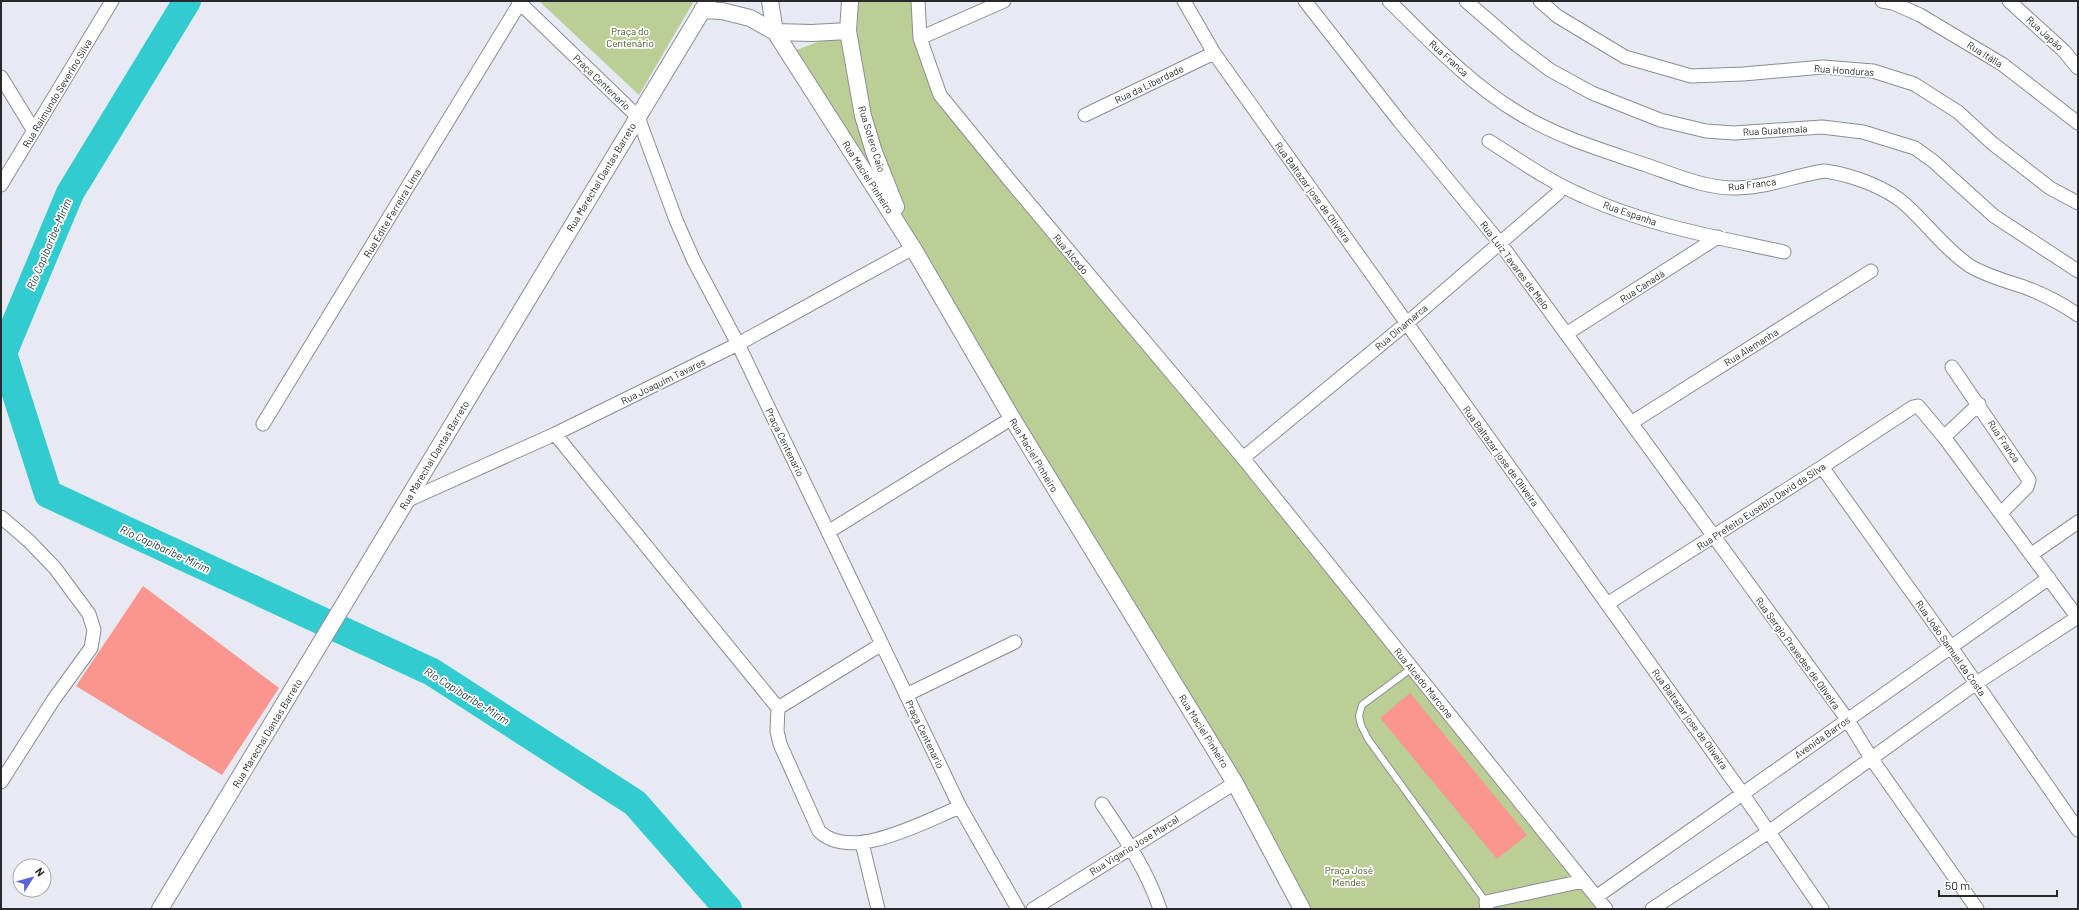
<svg xmlns="http://www.w3.org/2000/svg" width="2079" height="910" font-family="Barlow,sans-serif">
	<style>
		.green { fill: #bace95 }
		.lines { fill: none; stroke-linecap: round; stroke-linejoin: round }
		.river { stroke: #32ccd0; stroke-width: 28 }
		.building { fill: #fa968f }
		.service-casing { stroke: #8b8d95; stroke-width: 8 }
		.minor-casing { stroke: #8b8d95; stroke-width: 15 }
		.tertiary-casing { stroke: #8b8d95; stroke-width: 18 }
		.service { stroke: #fff; stroke-width: 6 }
		.minor { stroke: #fff; stroke-width: 13 }
		.tertiary { stroke: #fff; stroke-width: 16 }
		.labels { text-anchor: middle; stroke-width: 3.5; stroke-linejoin: round; paint-order: stroke }
		.park-label { font-size: 10px; fill: #445616; stroke: #fff }
		.street-label { font-size: 10px; fill: #28292c; stroke: #fff }
		.water-label { font-size: 11px; font-style: italic; fill: #1a3333; stroke: #fff }
	</style>
	<rect width="100%" height="100%" fill="#e7eaf2"/>
	<path class="green" d="M 539,1 L 694,1 L 639,95 Z
		M 850,1 L 918,1 L 941,95 L 1605,909 L 1302,909 L 788,53 L 848,31 Z"/>
	<g class="lines">
		<path class="river" d="M 187,1 L 70,193 L 3,353 L 48,494 L 432,672 L 635,803 L 728,909"/>
	</g>
	<path class="building" d="M 143,586 L 279,688 L 222,775 L 76,686 Z
		M 1410,693 L 1527,835 L 1497,859 L 1380,718 Z"/>
	<g class="lines">
		<g class="service-casing">
			<path id="service" d="M 1412,668 L 1362,705 L 1359,716 L 1361,725 L 1368,739 L 1486,902"/>
		</g>
		<g class="minor-casing">
			<path id="minor" d="M 518,1 L 638,117 L 676,220 L 694,261 L 738,344 L 960,807 L 1018,909
				M 918,1 L 920,38 L 940,95 L 1011,182 L 1243,458 L 1606,909
				M 1184,1 L 1214,53 L 1742,793 L 1822,909
				M 1305,1 L 1400,122 L 1500,243 L 1847,719 L 1871,758 L 1977,909
				M 1389,1 C 1429,40 1469,83 1517,112 C 1557,137 1602,150 1646,165 C 1673,174 1704,188 1733,188 C 1764,189 1795,175 1825,171 C 1852,175 1886,187 1906,205 C 1928,225 1945,249 1970,266 C 1987,276 2006,281 2024,287 C 2043,294 2061,303 2078,315
				M 1466,1 L 1517,45 L 1550,70 L 1592,93 L 1660,120 L 1706,131 L 1734,133 L 1822,127 L 1863,132 L 1915,148 L 1933,161 L 1994,216 L 2078,271
				M 1540,1 L 1557,16 L 1625,57 L 1691,76 L 1743,74 L 1823,67 L 1873,71 L 1914,84 L 1958,112 L 1992,143 L 2050,188 L 2078,203
				M 1882,1 L 1893,3 L 1920,15 L 2002,64 L 2078,123
				M 2009,1 L 2064,51 L 2078,68
				M 920,38 L 1004,1
				M 1,77 L 34,131
				M 1085,115 L 1214,53
				M 1489,141 C 1519,160 1550,182 1583,196 C 1646,225 1716,237 1784,252
				M 1,185 L 112,1
				M 1566,334 L 1718,237
				M 1952,367 L 2029,480 L 2027,487 L 2001,513
				M 1631,423 L 1871,271
				M 263,424 L 521,1
				M 555,434 L 778,708
				M 1944,437 L 1979,404
				M 1243,458 L 1407,323 L 1558,193
				M 1822,467 L 1951,647 L 2078,830
				M 406,501 L 555,434 L 738,344 L 913,248
				M 1,517 L 29,541 L 55,568 L 89,614 L 94,630 L 91,648 L 54,699 L 1,782
				M 828,532 L 1012,418
				M 2032,554 L 2078,522
				M 1607,604 L 1822,467 L 1913,407 L 1918,406 L 1944,437 L 2078,618
				M 906,695 L 1015,642
				M 778,708 L 777,731 L 780,744 L 819,831 C 851,863 925,821 960,807
				M 778,708 L 882,644
				M 1102,804 C 1125,838 1147,870 1160,909
				M 862,843 L 878,909
				M 1596,897 L 2049,578
				M 1033,909 L 1235,783
				M 1487,909 L 1486,902 L 1583,881
				M 1652,909 L 1770,831 L 1975,684 L 2078,617"/>
		</g>
		<g class="tertiary-casing">
			<path id="tertiary" d="M 770,1 L 775,32 L 913,248 L 1012,418 L 1235,783 L 1302,909
				M 850,1 L 848,31 L 863,116 L 874,152 L 896,207
				M 702,10 L 722,11 L 750,18 L 775,32 L 812,33 L 848,31
				M 160,909 L 708,1"/>
		</g>
		<use href="#service" class="service"/>
		<use href="#minor" class="minor"/>
		<use href="#tertiary" class="tertiary"/>
	</g>
	<g class="labels">
		<g class="park-label">
			<text x="630" y="35">Praça do<tspan x="630" dy="12">Centenário</tspan></text>
			<text x="1349" y="874">Praça José<tspan x="1349" dy="12">Mendes</tspan></text>
		</g>
		<g class="street-label">
			<text transform="translate(2045 33) rotate(42)" y="4">Rua Japão</text>
			<text transform="translate(1985 54) rotate(32)" y="4">Rua Itália</text>
			<text transform="translate(1449 58) rotate(42)" y="4">Rua Franca</text>
			<text transform="translate(1844 70) rotate(4)" y="4">Rua Honduras</text>
			<text transform="translate(602 82) rotate(44)" y="4">Praça Centenario</text>
			<text transform="translate(1149 84) rotate(-26)" y="4">Rua da Liberdade</text>
			<text transform="translate(57 93) rotate(-59)" y="4">Rua Raimundo Severino Silva</text>
			<text transform="translate(1775 130) rotate(-3)" y="4">Rua Guatemala</text>
			<text transform="translate(872 139) rotate(73)" y="4">Rua Sotero Caio</text>
			<text transform="translate(601 177) rotate(-59)" y="4">Rua Marechal Dantas Barreto</text>
			<text transform="translate(868 177) rotate(57)" y="4">Rua Maciel Pinheiro</text>
			<text transform="translate(1752 184) rotate(-7)" y="4">Rua Franca</text>
			<text transform="translate(1313 192) rotate(54)" y="4">Rua Baltazar jose de Oliveira</text>
			<text transform="translate(392 213) rotate(-59)" y="4">Rua Edite Ferreira Lima</text>
			<text transform="translate(1630 213) rotate(19)" y="4">Rua Espanha</text>
			<text transform="translate(1071 254) rotate(50)" y="4">Rua Alcedo</text>
			<text transform="translate(1515 265) rotate(53)" y="4">Rua Luiz Tavares de Melo</text>
			<text transform="translate(1642 286) rotate(-33)" y="4">Rua Canadá</text>
			<text transform="translate(1401 327) rotate(-40)" y="4">Rua Dinamarca</text>
			<text transform="translate(1751 347) rotate(-32)" y="4">Rua Alemanha</text>
			<text transform="translate(663 381) rotate(-26)" y="4">Rua Joaquim Tavares</text>
			<text transform="translate(2004 441) rotate(56)" y="4">Rua Franca</text>
			<text transform="translate(785 442) rotate(64)" y="4">Praça Centenario</text>
			<text transform="translate(434 455) rotate(-59)" y="4">Rua Marechal Dantas Barreto</text>
			<text transform="translate(1034 455) rotate(59)" y="4">Rua Maciel Pinheiro</text>
			<text transform="translate(1501 456) rotate(54)" y="4">Rua Baltazar jose de Oliveira</text>
			<text transform="translate(1761 506) rotate(-33)" y="4">Rua Prefeito Eusebio David da Silva</text>
			<text transform="translate(1951 648) rotate(55)" y="4">Rua João Samuel da Costa</text>
			<text transform="translate(1798 653) rotate(54)" y="4">Rua Sergio Praxedes de Oliveira</text>
			<text transform="translate(1424 683) rotate(51)" y="4">Rua Alcedo Marcone</text>
			<text transform="translate(1690 719) rotate(54)" y="4">Rua Baltazar jose de Oliveira</text>
			<text transform="translate(1204 731) rotate(58)" y="4">Rua Maciel Pinheiro</text>
			<text transform="translate(267 733) rotate(-59)" y="4">Rua Marechal Dantas Barreto</text>
			<text transform="translate(925 734) rotate(64)" y="4">Praça Centenario</text>
			<text transform="translate(1822 737) rotate(-35)" y="4">Avenida Barros</text>
			<text transform="translate(1134 845) rotate(-32)" y="4">Rua Vigario Jose Marcal</text>
		</g>
		<g class="water-label">
			<text transform="translate(49 244) rotate(-67)" y="4">Rio Capibaribe-Mirim</text>
			<text transform="translate(165 549) rotate(25)" y="4">Rio Capibaribe-Mirim</text>
			<text transform="translate(467 696) rotate(32)" y="4">Rio Capibaribe-Mirim</text>
		</g>
	</g>
	<rect width="2079" height="910" fill="none" stroke="#28292c" stroke-width="4"/>
	<g transform="translate(32 878) rotate(53)"><circle r="19" fill="#ffffff" stroke="#a9a9ab"/>
	<path d="M0-3L7 15L0 10L-7 15Z" fill="#5765dc"/>
	<text y="-6" font-size="11" font-weight="bold" text-anchor="middle" fill="#28292c">N</text>
	</g>
	<path d="M1939 890v6h118v-6" fill="none" stroke="#28292c" stroke-width="2"/>
	<text x="1945" y="890" font-size="12" fill="#28292c" stroke="#ffffff" stroke-width="3" paint-order="stroke">50 m</text>
</svg>
